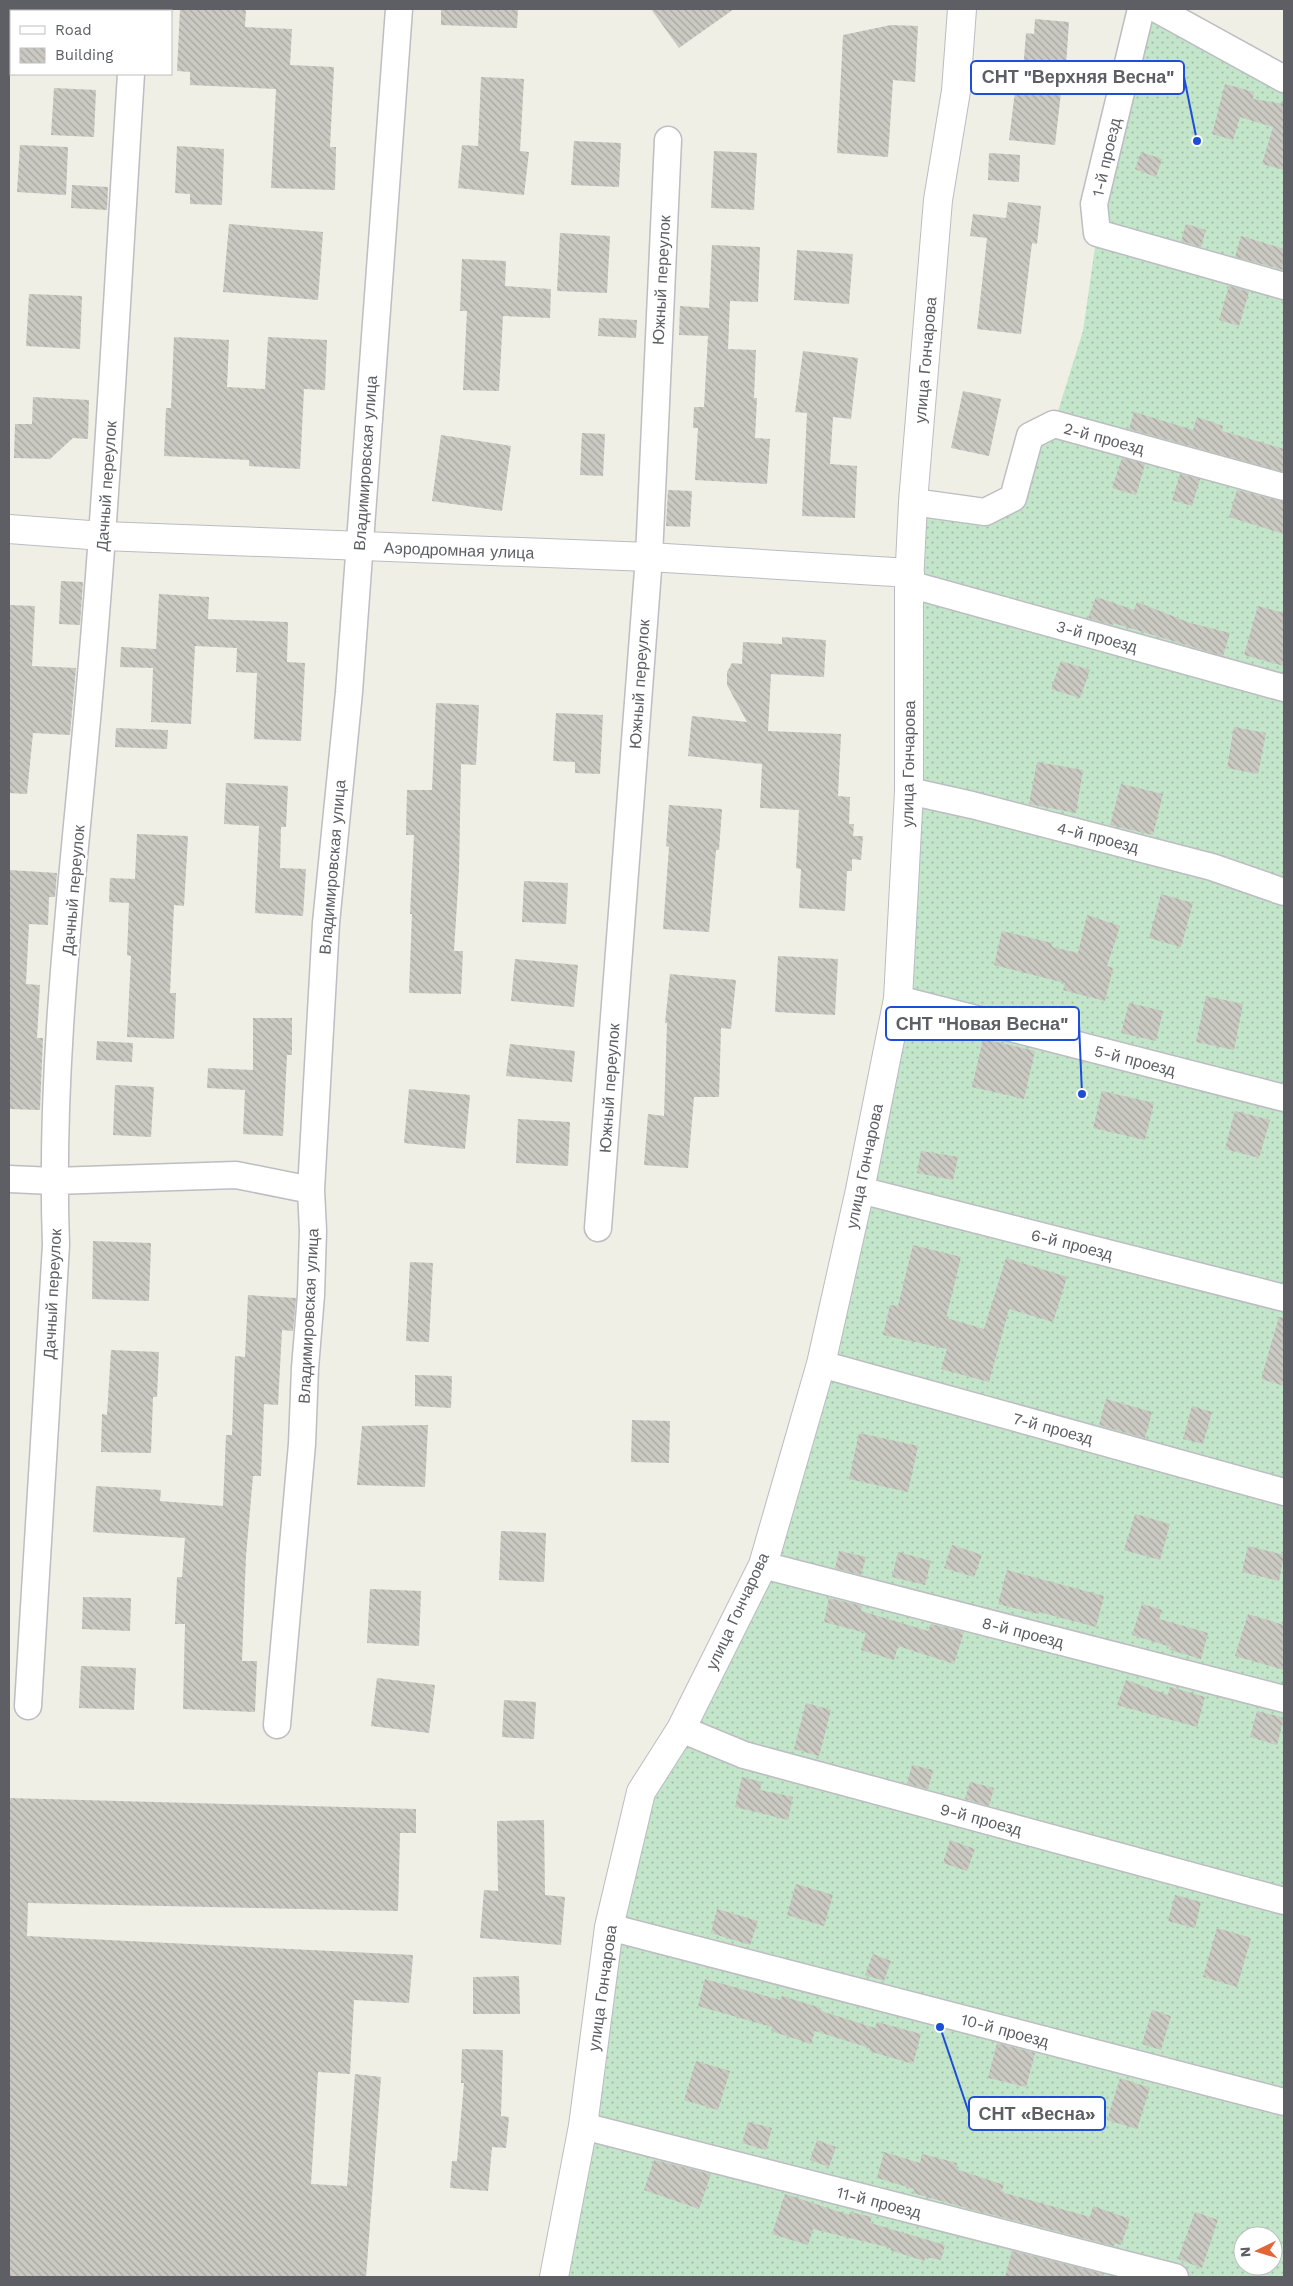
<svg xmlns="http://www.w3.org/2000/svg" width="1293" height="2286" font-family="'Work Sans',sans-serif">
	<style>
		.grass { fill: url(#grass-dots); fill-rule: evenodd }
		.building { fill: url(#building-back-hatch) }
		.lines { fill: none; stroke-linecap: round; stroke-linejoin: round }
		.street-casing { stroke: #bdbdc3; stroke-width: 29 }
		.secondary-casing { stroke: #bbbcc3; stroke-width: 30 }
		.street { stroke: #fff; stroke-width: 26 }
		.secondary { stroke: #fff; stroke-width: 28 }
		.labels { text-anchor: middle; stroke-width: 5; stroke-linejoin: round; paint-order: stroke }
		.street-label { font-size: 16px; fill: #5d5f65; stroke: #fff }
		.leader { fill: none; stroke: #1d4ed8; stroke-width: 2 }
		.callout-dot { fill: #1d4ed8; stroke: #fff; stroke-width: 2 }
		.callout { fill: #fff; stroke: #1d4ed8; stroke-width: 2 }
		.callout-label { font-size: 18px; text-anchor: middle; font-weight: bold; fill: #5d5f65 }
	</style>
	<defs>
		<pattern id="grass-dots" width="8" height="8" patternUnits="userSpaceOnUse" patternTransform="scale(1.25)"><rect width="8" height="8" fill="#c3e5ca"/><path d="M2 2h.1M6 6h.1" fill="none" stroke="#a2bda8" stroke-width="1.8" stroke-linecap="round"/></pattern>
		<pattern id="building-back-hatch" width="6" height="6" patternUnits="userSpaceOnUse" patternTransform="scale(1.25)"><rect width="6" height="6" fill="#cac9c2"/><path d="M-1 5l2 2M0 0l6 6M5-1l2 2" fill="none" stroke="#a7a6a1"/></pattern>
	</defs>
	<rect width="100%" height="100%" fill="#efefe5"/>
	<path class="grass" d="M 1141,9 L 1284,79 L 1284,2277 L 554,2277 L 641,1792 L 763,1565 L 898,999 L 913,502 L 1013,498 L 1030,436 L 1054,424 L 1083,331 L 1097,233 ZM 1243,2236 L 1273,2236 L 1273,2266 L 1243,2266 Z"/>
	<path class="building" d="M 180,9 L 246,9 L 245,27 L 292,29 L 290,65 L 334,67 L 330,147 L 336,147 L 335,190 L 271,188 L 276,89 L 190,85 L 190,72 L 177,71 Z
		M 441,9 L 518,9 L 517,28 L 441,25 Z
		M 651,9 L 734,9 L 679,48 Z
		M 1035,19 L 1069,22 L 1066,66 L 1064,66 L 1055,145 L 1009,140 L 1016,83 L 1022,84 L 1026,33 L 1034,34 Z
		M 891,25 L 918,26 L 915,82 L 893,80 L 888,157 L 837,153 L 843,35 Z
		M 481,77 L 524,79 L 520,151 L 529,152 L 524,195 L 458,188 L 462,145 L 478,146 Z
		M 1225,84 L 1254,92 L 1253,99 L 1284,104 L 1284,170 L 1262,164 L 1273,127 L 1240,117 L 1233,140 L 1212,134 Z
		M 54,88 L 96,90 L 94,137 L 51,135 Z
		M 574,141 L 621,143 L 619,187 L 571,185 Z
		M 20,145 L 68,147 L 66,195 L 17,192 Z
		M 177,146 L 224,149 L 222,205 L 190,204 L 190,194 L 175,193 Z
		M 714,151 L 757,153 L 754,210 L 711,208 Z
		M 1141,152 L 1162,159 L 1156,177 L 1135,169 Z
		M 989,153 L 1020,155 L 1019,182 L 988,180 Z
		M 72,185 L 108,187 L 107,210 L 71,208 Z
		M 1008,202 L 1041,206 L 1037,244 L 1032,243 L 1021,334 L 977,329 L 987,238 L 970,236 L 973,214 L 1006,218 Z
		M 229,224 L 323,232 L 318,300 L 223,292 Z
		M 1186,224 L 1206,230 L 1201,247 L 1181,241 Z
		M 560,233 L 610,236 L 607,293 L 557,291 Z
		M 1241,236 L 1284,249 L 1284,270 L 1235,257 Z
		M 712,245 L 760,247 L 758,302 L 730,301 L 728,349 L 756,350 L 754,398 L 757,398 L 755,438 L 770,439 L 767,484 L 695,480 L 698,428 L 693,428 L 694,407 L 704,407 L 708,336 L 679,335 L 680,306 L 709,308 Z
		M 797,250 L 853,254 L 849,304 L 794,300 Z
		M 462,259 L 506,261 L 505,286 L 551,289 L 550,318 L 503,316 L 499,391 L 463,390 L 467,311 L 460,311 Z
		M 1229,286 L 1249,292 L 1239,326 L 1219,320 Z
		M 29,294 L 82,296 L 80,349 L 26,346 Z
		M 599,318 L 637,320 L 636,338 L 598,336 Z
		M 174,337 L 229,340 L 227,387 L 265,389 L 268,337 L 327,340 L 325,390 L 304,389 L 300,469 L 249,466 L 249,460 L 164,456 L 166,408 L 171,408 Z
		M 803,351 L 858,358 L 851,419 L 833,417 L 830,464 L 857,466 L 855,518 L 802,516 L 807,413 L 795,412 Z
		M 963,391 L 1001,399 L 989,456 L 951,448 Z
		M 33,397 L 89,400 L 88,439 L 73,438 L 50,459 L 14,458 L 15,424 L 32,424 Z
		M 1134,412 L 1193,430 L 1197,417 L 1223,426 L 1222,431 L 1284,449 L 1284,472 L 1129,429 Z
		M 582,433 L 605,434 L 603,476 L 580,475 Z
		M 441,435 L 511,446 L 502,511 L 432,501 Z
		M 1122,458 L 1145,464 L 1136,495 L 1112,488 Z
		M 1180,474 L 1200,479 L 1192,506 L 1172,500 Z
		M 668,490 L 692,491 L 690,527 L 666,526 Z
		M 1237,490 L 1284,502 L 1284,534 L 1229,517 Z
		M 61,581 L 83,582 L 80,625 L 59,624 Z
		M 159,594 L 209,597 L 208,619 L 288,622 L 287,662 L 305,663 L 301,741 L 254,739 L 257,673 L 236,672 L 237,648 L 195,646 L 191,724 L 151,722 L 153,668 L 120,667 L 121,647 L 156,649 Z
		M 1096,597 L 1134,610 L 1137,602 L 1190,623 L 1230,633 L 1223,656 L 1113,623 L 1113,625 L 1088,618 Z
		M 9,605 L 35,606 L 32,666 L 76,668 L 70,735 L 33,733 L 27,794 L 9,793 Z
		M 1258,606 L 1284,613 L 1284,666 L 1244,655 Z
		M 782,637 L 826,640 L 824,677 L 771,674 L 768,731 L 841,734 L 838,796 L 850,797 L 849,824 L 854,824 L 853,836 L 863,836 L 861,860 L 852,859 L 852,871 L 847,871 L 845,911 L 799,908 L 801,869 L 796,868 L 799,810 L 760,808 L 762,764 L 688,756 L 692,716 L 747,722 L 727,685 L 727,672 L 732,663 L 742,664 L 743,642 L 782,644 Z
		M 1061,661 L 1090,670 L 1080,698 L 1051,689 Z
		M 436,703 L 479,705 L 476,765 L 461,764 L 459,871 L 454,951 L 463,951 L 461,994 L 409,993 L 412,914 L 410,914 L 414,835 L 406,835 L 407,790 L 432,790 Z
		M 556,713 L 603,715 L 600,774 L 575,773 L 575,762 L 553,761 Z
		M 1234,727 L 1266,733 L 1258,774 L 1227,768 Z
		M 116,728 L 168,730 L 167,749 L 115,747 Z
		M 1037,762 L 1083,770 L 1076,813 L 1029,804 Z
		M 226,783 L 288,786 L 286,827 L 281,827 L 280,868 L 306,869 L 303,916 L 255,913 L 259,826 L 224,824 Z
		M 1121,784 L 1163,794 L 1153,835 L 1110,825 Z
		M 669,805 L 722,809 L 719,850 L 716,850 L 709,932 L 663,929 L 669,847 L 666,846 Z
		M 137,834 L 188,836 L 184,906 L 174,905 L 170,993 L 176,993 L 174,1039 L 127,1037 L 131,956 L 127,955 L 129,903 L 109,902 L 110,878 L 135,879 Z
		M 9,870 L 57,873 L 55,897 L 49,897 L 48,925 L 29,924 L 26,984 L 40,985 L 37,1038 L 43,1038 L 40,1110 L 9,1109 Z
		M 524,881 L 568,883 L 566,924 L 522,922 Z
		M 1161,894 L 1193,903 L 1181,947 L 1149,938 Z
		M 1087,915 L 1120,926 L 1107,966 L 1113,968 L 1105,1001 L 1063,990 L 1065,983 L 994,965 L 1002,931 L 1052,943 L 1052,947 L 1078,953 Z
		M 778,956 L 838,959 L 835,1015 L 775,1012 Z
		M 515,959 L 578,965 L 574,1007 L 511,1001 Z
		M 670,974 L 736,980 L 731,1029 L 721,1028 L 719,1097 L 694,1097 L 688,1168 L 644,1165 L 648,1114 L 664,1116 L 667,1023 L 665,1023 Z
		M 1206,996 L 1243,1004 L 1234,1050 L 1196,1042 Z
		M 1129,1003 L 1163,1011 L 1156,1041 L 1121,1033 Z
		M 253,1018 L 292,1018 L 292,1055 L 287,1055 L 283,1136 L 243,1134 L 245,1090 L 207,1088 L 208,1068 L 253,1070 Z
		M 983,1039 L 1035,1051 L 1024,1099 L 972,1087 Z
		M 97,1041 L 133,1043 L 132,1062 L 96,1060 Z
		M 510,1044 L 575,1051 L 572,1082 L 506,1076 Z
		M 115,1085 L 154,1087 L 151,1137 L 113,1135 Z
		M 409,1089 L 470,1095 L 465,1149 L 404,1143 Z
		M 1102,1091 L 1154,1103 L 1145,1140 L 1093,1128 Z
		M 1235,1111 L 1270,1120 L 1259,1158 L 1225,1149 Z
		M 518,1119 L 570,1122 L 568,1166 L 516,1163 Z
		M 921,1151 L 958,1157 L 953,1180 L 917,1173 Z
		M 93,1241 L 151,1243 L 149,1301 L 92,1299 Z
		M 913,1245 L 961,1257 L 946,1318 L 984,1329 L 1006,1258 L 1067,1277 L 1053,1322 L 1009,1309 L 989,1382 L 941,1369 L 947,1349 L 883,1335 L 890,1305 L 898,1306 Z
		M 410,1262 L 433,1263 L 429,1342 L 406,1341 Z
		M 248,1295 L 296,1298 L 293,1331 L 282,1330 L 278,1405 L 264,1404 L 261,1476 L 253,1476 L 246,1556 L 242,1661 L 257,1661 L 255,1712 L 183,1709 L 185,1624 L 175,1624 L 177,1577 L 182,1577 L 185,1538 L 93,1532 L 96,1486 L 161,1490 L 160,1501 L 223,1506 L 226,1435 L 232,1435 L 235,1356 L 245,1357 Z
		M 1279,1317 L 1284,1318 L 1284,1386 L 1261,1379 Z
		M 111,1350 L 159,1352 L 157,1397 L 153,1397 L 151,1453 L 101,1452 L 102,1414 L 107,1415 Z
		M 415,1375 L 452,1376 L 451,1408 L 415,1406 Z
		M 1106,1399 L 1152,1412 L 1145,1438 L 1099,1425 Z
		M 1192,1406 L 1212,1412 L 1203,1444 L 1183,1439 Z
		M 632,1420 L 670,1421 L 669,1463 L 631,1462 Z
		M 428,1425 L 425,1487 L 357,1485 L 362,1426 Z
		M 859,1433 L 918,1446 L 908,1492 L 849,1479 Z
		M 1135,1514 L 1170,1524 L 1160,1560 L 1124,1550 Z
		M 501,1531 L 546,1533 L 544,1582 L 499,1580 Z
		M 952,1545 L 982,1555 L 974,1577 L 944,1568 Z
		M 1248,1546 L 1284,1555 L 1279,1581 L 1242,1572 Z
		M 839,1551 L 866,1557 L 861,1575 L 835,1568 Z
		M 898,1552 L 931,1561 L 925,1585 L 892,1577 Z
		M 1007,1570 L 1104,1596 L 1096,1627 L 1039,1612 L 1039,1614 L 998,1604 Z
		M 370,1589 L 421,1591 L 419,1646 L 367,1643 Z
		M 83,1597 L 131,1598 L 130,1631 L 82,1629 Z
		M 829,1598 L 862,1606 L 861,1611 L 928,1631 L 931,1624 L 964,1632 L 954,1664 L 898,1646 L 894,1660 L 861,1650 L 866,1633 L 824,1622 Z
		M 1142,1604 L 1162,1610 L 1159,1619 L 1208,1633 L 1201,1659 L 1170,1650 L 1171,1647 L 1132,1635 Z
		M 1248,1614 L 1284,1625 L 1284,1670 L 1235,1656 Z
		M 81,1666 L 136,1668 L 134,1710 L 79,1708 Z
		M 377,1678 L 435,1685 L 429,1733 L 371,1726 Z
		M 1126,1680 L 1168,1695 L 1170,1687 L 1205,1697 L 1197,1727 L 1117,1705 Z
		M 504,1700 L 536,1702 L 534,1739 L 502,1737 Z
		M 806,1703 L 831,1710 L 819,1756 L 794,1749 Z
		M 1257,1711 L 1284,1718 L 1277,1745 L 1250,1737 Z
		M 912,1765 L 933,1770 L 928,1789 L 907,1784 Z
		M 742,1777 L 762,1782 L 760,1790 L 793,1797 L 788,1820 L 735,1807 Z
		M 970,1782 L 994,1788 L 989,1806 L 965,1799 Z
		M 9,1798 L 416,1809 L 416,1833 L 400,1833 L 398,1911 L 28,1903 L 27,1936 L 413,1955 L 409,2003 L 354,2000 L 350,2074 L 318,2072 L 311,2184 L 347,2186 L 355,2074 L 381,2077 L 366,2277 L 9,2277 Z
		M 544,1820 L 545,1895 L 565,1897 L 561,1945 L 480,1938 L 484,1890 L 498,1891 L 497,1821 Z
		M 950,1840 L 975,1849 L 967,1871 L 943,1863 Z
		M 796,1884 L 833,1895 L 824,1926 L 787,1915 Z
		M 1175,1895 L 1201,1902 L 1195,1928 L 1168,1921 Z
		M 717,1909 L 758,1921 L 750,1945 L 711,1933 Z
		M 1217,1928 L 1251,1938 L 1237,1987 L 1203,1977 Z
		M 873,1954 L 891,1961 L 884,1981 L 865,1975 Z
		M 519,1976 L 520,2014 L 473,2014 L 473,1977 Z
		M 705,1979 L 780,2000 L 782,1996 L 821,2008 L 821,2011 L 875,2028 L 877,2022 L 921,2034 L 913,2064 L 869,2051 L 870,2048 L 815,2031 L 811,2044 L 771,2031 L 772,2027 L 698,2006 Z
		M 1152,2010 L 1171,2016 L 1161,2050 L 1142,2044 Z
		M 997,2043 L 1035,2053 L 1026,2087 L 988,2078 Z
		M 462,2049 L 503,2050 L 501,2116 L 509,2117 L 506,2148 L 492,2147 L 488,2191 L 450,2188 L 452,2161 L 457,2161 L 464,2083 L 461,2083 Z
		M 696,2061 L 730,2071 L 718,2110 L 684,2100 Z
		M 1120,2078 L 1150,2088 L 1137,2129 L 1107,2120 Z
		M 748,2122 L 772,2128 L 766,2150 L 742,2143 Z
		M 817,2140 L 836,2147 L 829,2167 L 810,2160 Z
		M 884,2152 L 920,2163 L 922,2154 L 957,2163 L 956,2169 L 1004,2185 L 1001,2192 L 1090,2217 L 1093,2206 L 1130,2219 L 1121,2245 L 1115,2243 L 1114,2246 L 970,2209 L 913,2193 L 914,2189 L 877,2178 Z
		M 654,2160 L 711,2174 L 699,2209 L 644,2190 Z
		M 785,2194 L 849,2215 L 850,2212 L 872,2217 L 870,2223 L 945,2245 L 941,2260 L 926,2257 L 924,2261 L 890,2250 L 891,2248 L 813,2229 L 808,2245 L 772,2234 Z
		M 1195,2212 L 1218,2220 L 1202,2268 L 1178,2259 Z
		M 1012,2251 L 1104,2274 L 1103,2277 L 1005,2277 Z"/>
	<g class="lines">
		<g class="street-casing">
			<path id="street" d="M 1141,9 L 1094,204 L 1097,233 L 1284,286
				M 1157,9 L 1284,79
				M 134,11 L 134,9
				M 913,502 L 985,512 L 1013,498 L 1030,436 L 1054,424 L 1284,487
				M 909,584 L 1284,688
				M 909,791 L 972,805 L 1212,867 L 1284,892
				M 898,999 L 1284,1098
				M 9,1179 L 54,1181 L 236,1175 L 311,1190
				M 860,1190 L 1284,1298
				M 598,1228 L 649,557 L 668,140
				M 821,1364 L 1284,1492
				M 763,1565 L 1284,1699
				M 28,1706 L 56,1245 C 49,1059 74,872 90,686 C 108,482 118,278 131,74
				M 277,1725 L 302,1444 L 305,1368 L 311,1295 L 313,1231 L 311,1190 L 326,923 L 349,692 L 399,9
				M 681,1729 L 744,1755 L 1284,1901
				M 609,1927 L 1284,2102
				M 583,2126 L 1175,2277"/>
		</g>
		<g class="secondary-casing">
			<path id="secondary" d="M 9,529 L 103,536 L 649,557 L 910,573
				M 554,2277 L 583,2126 L 609,1927 L 641,1792 L 681,1729 L 763,1565 L 821,1364 L 860,1190 L 898,999 L 909,791 L 909,584 L 913,502 L 938,200 L 956,91 L 962,9"/>
		</g>
		<use href="#street" class="street"/>
		<use href="#secondary" class="secondary"/>
	</g>
	<g class="labels">
		<g class="street-label">
			<text transform="translate(1106 157) rotate(-77)" y="6">1-й проезд</text>
			<text transform="translate(661 280) rotate(-87)" y="6">Южный переулок</text>
			<text transform="translate(925 360) rotate(-85)" y="6">улица Гончарова</text>
			<text transform="translate(1104 438) rotate(15)" y="6">2-й проезд</text>
			<text transform="translate(365 463) rotate(-86)" y="6">Владимировская улица</text>
			<text transform="translate(106 486) rotate(-86)" y="6">Дачный переулок</text>
			<text transform="translate(459 550) rotate(2)" y="6">Аэродромная улица</text>
			<text transform="translate(1097 636) rotate(15)" y="6">3-й проезд</text>
			<text transform="translate(639 684) rotate(-86)" y="6">Южный переулок</text>
			<text transform="translate(908 764) rotate(-89)" y="6">улица Гончарова</text>
			<text transform="translate(1098 837) rotate(14)" y="6">4-й проезд</text>
			<text transform="translate(332 867) rotate(-85)" y="6">Владимировская улица</text>
			<text transform="translate(73 890) rotate(-85)" y="6">Дачный переулок</text>
			<text transform="translate(1135 1060) rotate(14)" y="6">5-й проезд</text>
			<text transform="translate(609 1088) rotate(-86)" y="6">Южный переулок</text>
			<text transform="translate(864 1166) rotate(-78)" y="6">улица Гончарова</text>
			<text transform="translate(1072 1244) rotate(14)" y="6">6-й проезд</text>
			<text transform="translate(52 1294) rotate(-87)" y="6">Дачный переулок</text>
			<text transform="translate(308 1316) rotate(-87)" y="6">Владимировская улица</text>
			<text transform="translate(1053 1428) rotate(15)" y="6">7-й проезд</text>
			<text transform="translate(737 1611) rotate(-65)" y="6">улица Гончарова</text>
			<text transform="translate(1023 1632) rotate(14)" y="6">8-й проезд</text>
			<text transform="translate(981 1819) rotate(15)" y="6">9-й проезд</text>
			<text transform="translate(602 1988) rotate(-82)" y="6">улица Гончарова</text>
			<text transform="translate(1005 2030) rotate(15)" y="6">10-й проезд</text>
			<text transform="translate(879 2202) rotate(14)" y="6">11-й проезд</text>
		</g>
	</g>
	<path class="leader" d="M1197 141L1184 77M1082 1094L1079 1024M940 2027L969 2113"/>
	<g class="callout-dot">
		<circle cx="1197" cy="141" r="5"/>
		<circle cx="1082" cy="1094" r="5"/>
		<circle cx="940" cy="2027" r="5"/>
	</g>
	<g class="callout">
		<rect x="971" y="61" width="213" height="33" rx="5"/>
		<rect x="886" y="1007" width="193" height="33" rx="5"/>
		<rect x="969" y="2097" width="136" height="33" rx="5"/>
	</g>
	<g class="callout-label">
		<text x="1078" y="83">СНТ "Верхняя Весна"</text>
		<text x="982" y="1030">СНТ "Новая Весна"</text>
		<text x="1037" y="2120">СНТ «Весна»</text>
	</g>
	<rect width="1293" height="2286" fill="none" stroke="#5d5f65" stroke-width="20"/>
	<rect x="10" y="10" width="162" height="65" fill="#ffffff" stroke="#bebfc1"/>
	<rect x="20" y="26" width="25" height="8" fill="#ffffff" stroke="#bebfc1"/>
	<text x="55" y="35" font-size="15" fill="#5d5f65">Road</text>
	<rect x="20" y="48" width="25" height="15" fill="url(#building-back-hatch)" stroke="#bebfc1"/>
	<text x="55" y="60" font-size="15" fill="#5d5f65">Building</text>
	<g transform="translate(1258 2251) rotate(265)"><circle r="24" fill="#ffffff" stroke="#bebfc1"/>
	<path d="M0-4L9 19L0 12L-9 19Z" fill="#e36637"/>
	<text y="-8" font-size="14" font-weight="bold" text-anchor="middle" fill="#5d5f65">N</text>
	</g>
</svg>
